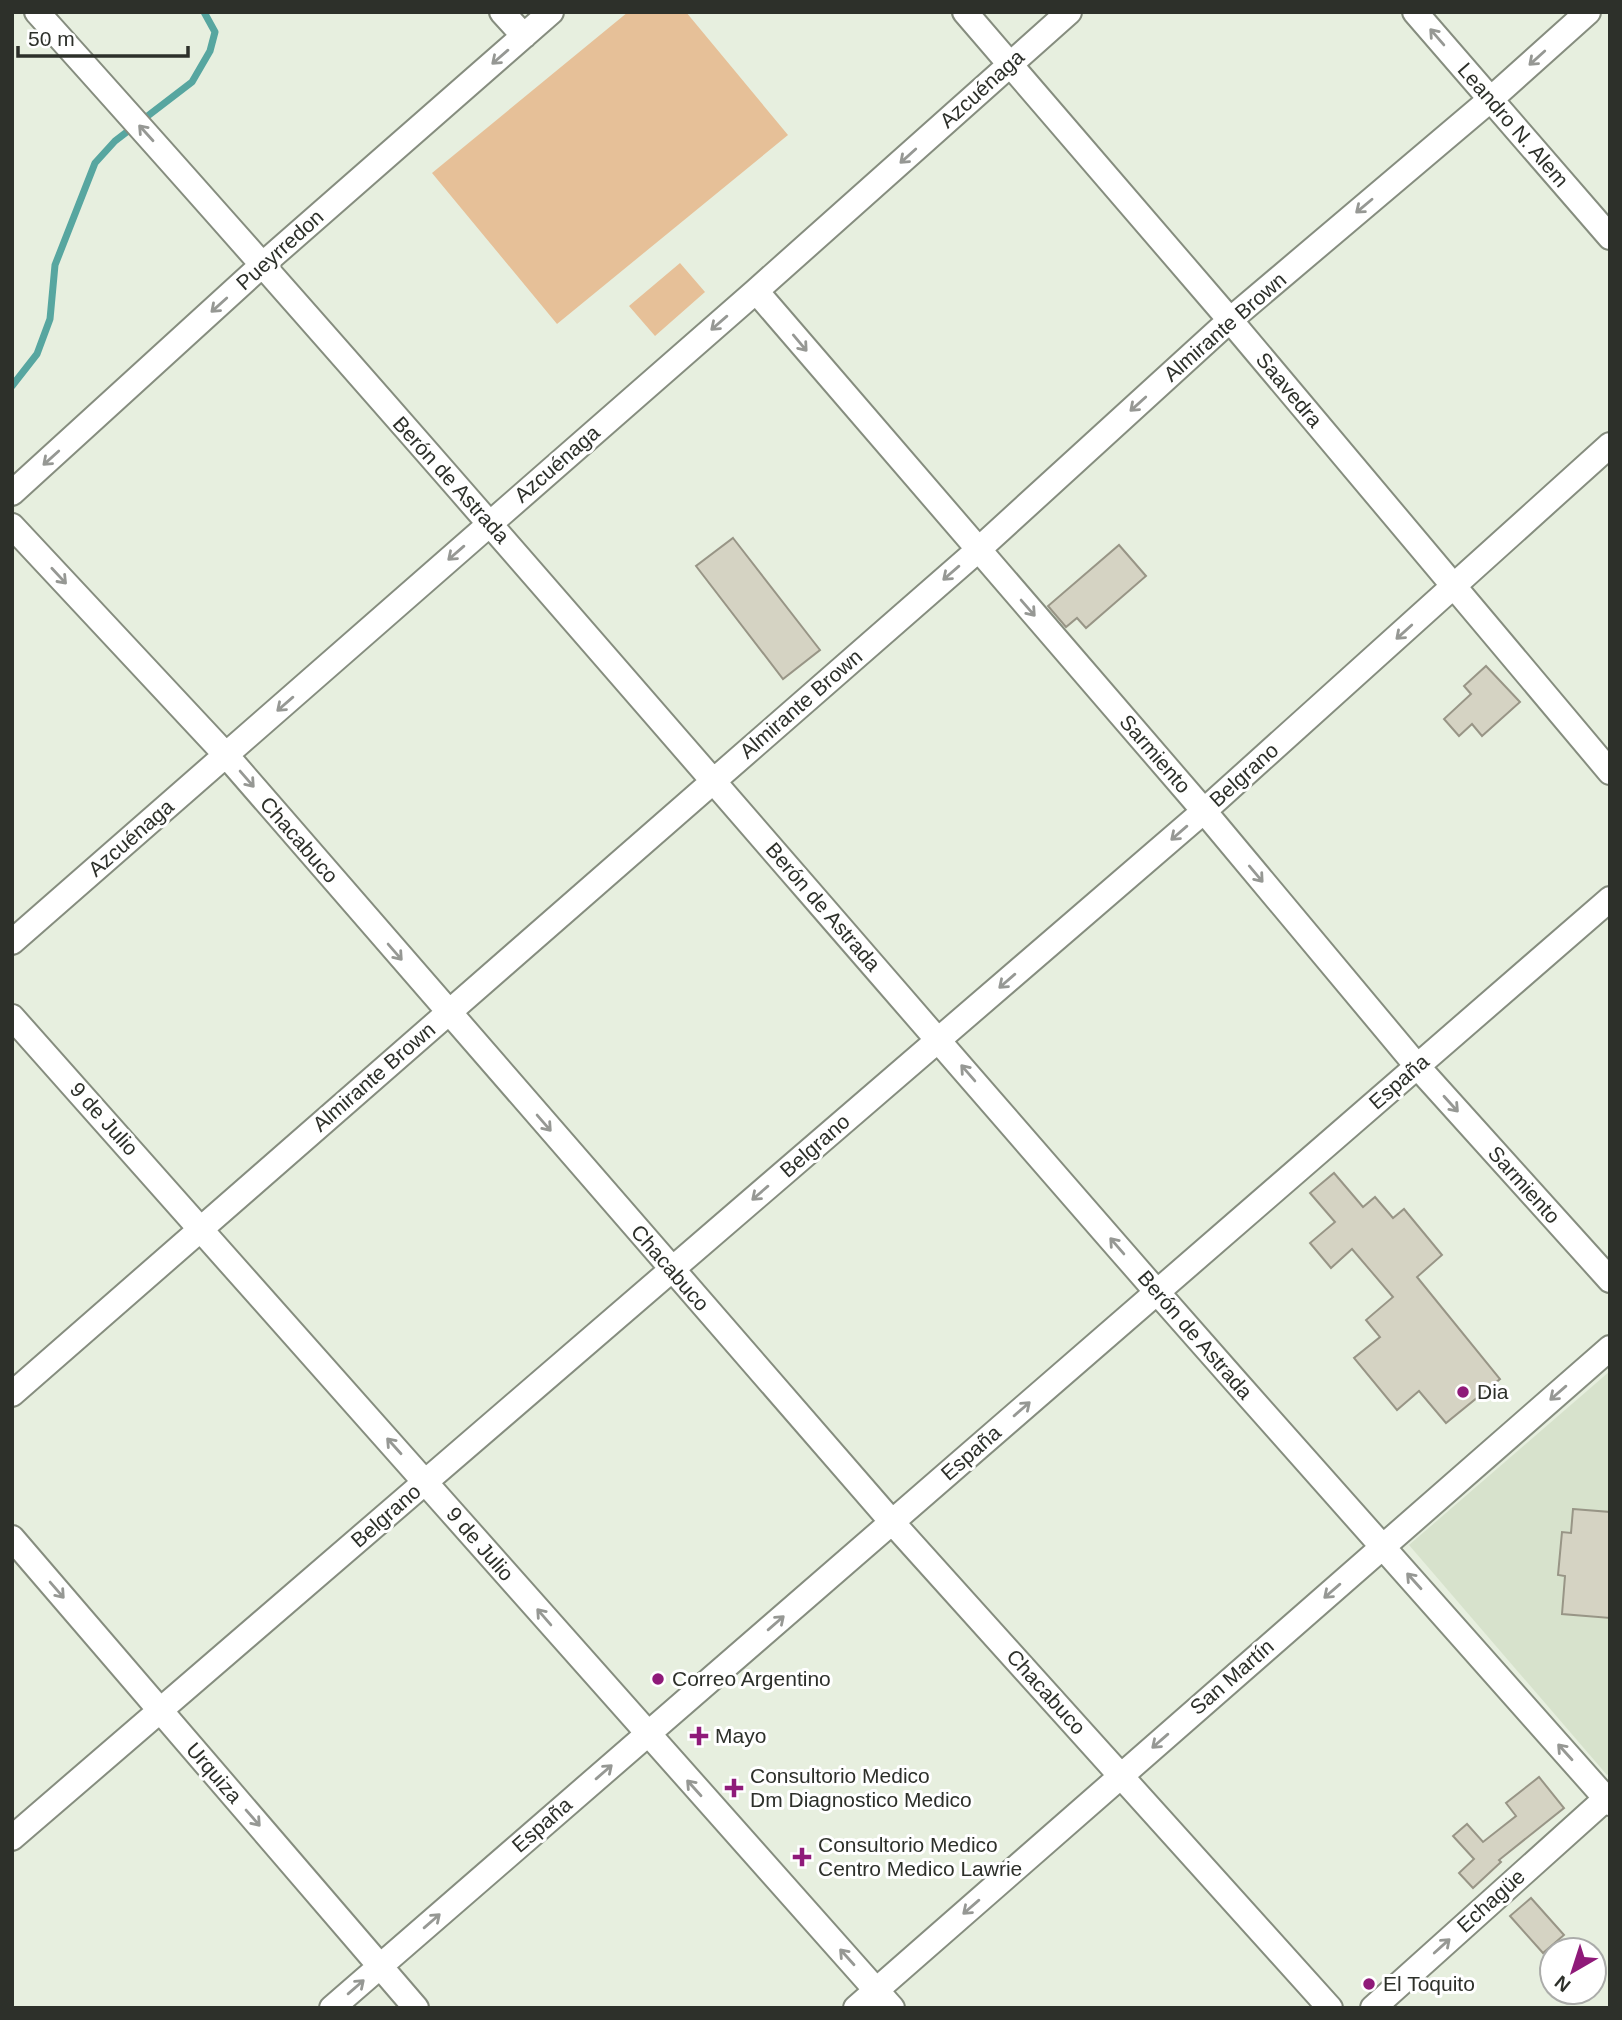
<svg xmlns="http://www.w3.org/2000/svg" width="1622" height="2020" font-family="Helvetica,sans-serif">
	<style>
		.built { fill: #d7e2cc }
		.green { fill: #e6c098 }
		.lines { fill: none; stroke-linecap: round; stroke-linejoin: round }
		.stream { stroke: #57a6a0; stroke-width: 7 }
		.building { fill: #d5d3c3; stroke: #989586; stroke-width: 2 }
		.minor-casing { stroke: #868d7f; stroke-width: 28 }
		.minor { stroke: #fff; stroke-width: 24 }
		.oneway { stroke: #969894 }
		.poi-dot { fill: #8f1a79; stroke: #fff; stroke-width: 2.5 }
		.labels { text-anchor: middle; stroke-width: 6; stroke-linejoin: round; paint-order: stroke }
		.street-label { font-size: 21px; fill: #2d302a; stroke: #fff }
		.poi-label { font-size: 21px; fill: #2d302a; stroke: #fff; text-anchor: start }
	</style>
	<rect width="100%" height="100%" fill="#e7efdf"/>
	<path class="built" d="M 1610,1371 L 1610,1773 L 1607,1775 L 1409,1545 Z"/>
	<path class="green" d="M 628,12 L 686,12 L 788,135 L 557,324 L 432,173 Z
		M 680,263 L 705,292 L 655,336 L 629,306 Z"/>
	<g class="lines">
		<path class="stream" d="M 12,386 L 37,354 L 50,319 L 55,265 L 95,163 L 115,141 L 192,82 L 210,51 L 215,32 L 204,12"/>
	</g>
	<path class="building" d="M 733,538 L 820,650 L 783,679 L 696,566 Z
		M 1119,545 L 1146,576 L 1086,628 L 1077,618 L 1066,627 L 1048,606 Z
		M 1486,666 L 1520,702 L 1482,736 L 1472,724 L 1459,736 L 1444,719 L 1471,694 L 1464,686 Z
		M 1334,1173 L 1363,1207 L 1375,1197 L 1393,1218 L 1404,1209 L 1442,1255 L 1417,1277 L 1500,1379 L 1446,1423 L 1419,1391 L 1397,1410 L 1354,1358 L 1380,1337 L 1366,1320 L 1393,1297 L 1352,1249 L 1331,1268 L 1310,1243 L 1335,1222 L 1310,1193 Z
		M 1573,1509 L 1610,1512 L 1610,1618 L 1562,1614 L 1565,1576 L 1558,1575 L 1562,1532 L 1571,1533 Z
		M 1539,1777 L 1564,1808 L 1499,1860 L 1501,1862 L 1473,1888 L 1459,1873 L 1474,1859 L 1453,1836 L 1467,1824 L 1483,1842 L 1516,1816 L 1506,1803 Z
		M 1531,1898 L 1564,1935 L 1543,1953 L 1510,1916 Z"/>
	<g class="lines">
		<g class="minor-casing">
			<path id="minor" d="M 37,12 C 416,433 784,865 1157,1292 C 1307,1463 1459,1632 1610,1803
				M 502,12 L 524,36
				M 965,12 L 1230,320 L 1610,772
				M 1415,12 L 1610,237
				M 756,291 L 1204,811 L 1417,1066 L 1610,1280
				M 12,493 L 261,266 L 551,12
				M 12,526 L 226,755 L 892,1522 L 1330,2008
				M 12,942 L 756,291 L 1069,12
				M 12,1017 C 307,1346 597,1679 892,2008
				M 12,1394 L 978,550 L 1230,320 L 1491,99 L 1588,12
				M 12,1538 L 416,2008
				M 12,1838 L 1204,811 L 1610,445
				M 332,2008 L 1610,899
				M 856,2008 L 1610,1348
				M 1373,2008 L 1610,1795"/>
		</g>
		<use href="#minor" class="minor"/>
	</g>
	<defs><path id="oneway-shaft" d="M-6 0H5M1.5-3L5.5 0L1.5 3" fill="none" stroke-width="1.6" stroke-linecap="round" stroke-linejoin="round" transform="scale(1.75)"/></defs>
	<g class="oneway">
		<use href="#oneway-shaft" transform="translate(1437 37) rotate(-131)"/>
		<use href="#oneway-shaft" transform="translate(500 57) rotate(139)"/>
		<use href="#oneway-shaft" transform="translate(1537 58) rotate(138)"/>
		<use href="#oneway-shaft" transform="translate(146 133) rotate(-132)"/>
		<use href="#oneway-shaft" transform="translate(908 156) rotate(138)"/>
		<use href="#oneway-shaft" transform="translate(1364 206) rotate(140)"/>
		<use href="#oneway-shaft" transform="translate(219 305) rotate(138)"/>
		<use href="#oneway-shaft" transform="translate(719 323) rotate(139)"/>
		<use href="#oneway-shaft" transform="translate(800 343) rotate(50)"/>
		<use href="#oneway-shaft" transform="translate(1138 404) rotate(138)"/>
		<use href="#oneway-shaft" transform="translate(51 458) rotate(138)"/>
		<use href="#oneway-shaft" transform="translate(456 553) rotate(139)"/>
		<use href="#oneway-shaft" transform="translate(951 573) rotate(139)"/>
		<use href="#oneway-shaft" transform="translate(59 576) rotate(47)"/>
		<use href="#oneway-shaft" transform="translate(1028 608) rotate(49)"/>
		<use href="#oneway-shaft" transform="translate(1404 632) rotate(138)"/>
		<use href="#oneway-shaft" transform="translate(285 704) rotate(139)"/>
		<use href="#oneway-shaft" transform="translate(247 779) rotate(49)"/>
		<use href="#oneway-shaft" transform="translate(1179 833) rotate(139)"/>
		<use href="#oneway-shaft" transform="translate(1256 874) rotate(50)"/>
		<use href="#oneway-shaft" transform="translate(395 952) rotate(49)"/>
		<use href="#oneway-shaft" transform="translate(1007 981) rotate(139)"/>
		<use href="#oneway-shaft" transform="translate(968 1073) rotate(-131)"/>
		<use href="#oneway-shaft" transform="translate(1451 1104) rotate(48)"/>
		<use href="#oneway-shaft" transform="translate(544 1123) rotate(49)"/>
		<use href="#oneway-shaft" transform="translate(760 1193) rotate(139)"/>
		<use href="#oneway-shaft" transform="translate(1117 1246) rotate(-131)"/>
		<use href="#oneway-shaft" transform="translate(1558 1393) rotate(139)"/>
		<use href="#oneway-shaft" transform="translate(1022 1409) rotate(-41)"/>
		<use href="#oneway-shaft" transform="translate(394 1446) rotate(-132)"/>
		<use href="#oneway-shaft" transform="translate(1414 1581) rotate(-132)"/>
		<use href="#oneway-shaft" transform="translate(57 1590) rotate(49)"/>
		<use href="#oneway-shaft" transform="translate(1332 1591) rotate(139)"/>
		<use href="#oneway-shaft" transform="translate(544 1617) rotate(-131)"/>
		<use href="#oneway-shaft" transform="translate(776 1623) rotate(-41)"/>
		<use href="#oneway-shaft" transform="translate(1160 1741) rotate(139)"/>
		<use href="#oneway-shaft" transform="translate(1565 1752) rotate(-132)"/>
		<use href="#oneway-shaft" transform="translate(604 1772) rotate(-41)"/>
		<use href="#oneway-shaft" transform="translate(694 1788) rotate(-132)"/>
		<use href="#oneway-shaft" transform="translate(253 1818) rotate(49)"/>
		<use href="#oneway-shaft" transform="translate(971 1907) rotate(139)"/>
		<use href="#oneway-shaft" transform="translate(432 1921) rotate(-41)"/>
		<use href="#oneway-shaft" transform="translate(1442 1946) rotate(-42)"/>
		<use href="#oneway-shaft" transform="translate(847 1957) rotate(-132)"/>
		<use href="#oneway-shaft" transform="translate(356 1987) rotate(-41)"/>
	</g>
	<g class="poi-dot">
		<circle cx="1463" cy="1392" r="7"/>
		<circle cx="658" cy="1679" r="7"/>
		<path d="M695.5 1725.5h7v7h7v7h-7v7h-7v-7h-7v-7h7z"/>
		<path d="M730.5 1777.5h7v7h7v7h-7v7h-7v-7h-7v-7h7z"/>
		<path d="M798.5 1846.5h7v7h7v7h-7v7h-7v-7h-7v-7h7z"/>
		<circle cx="1369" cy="1984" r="7"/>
	</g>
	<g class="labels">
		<g class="street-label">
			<text transform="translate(982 89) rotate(-42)" y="7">Azcuénaga</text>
			<text transform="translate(1513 125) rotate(49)" y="7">Leandro N. Alem</text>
			<text transform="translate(280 250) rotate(-42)" y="7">Pueyrredon</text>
			<text transform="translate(1225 327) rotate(-41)" y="7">Almirante Brown</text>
			<text transform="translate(1289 390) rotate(50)" y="7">Saavedra</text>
			<text transform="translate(557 464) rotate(-41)" y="7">Azcuénaga</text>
			<text transform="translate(451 480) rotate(48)" y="7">Berón de Astrada</text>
			<text transform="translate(801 704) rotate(-41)" y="7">Almirante Brown</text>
			<text transform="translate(1155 754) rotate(49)" y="7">Sarmiento</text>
			<text transform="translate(1244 775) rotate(-42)" y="7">Belgrano</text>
			<text transform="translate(131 838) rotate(-41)" y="7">Azcuénaga</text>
			<text transform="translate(299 840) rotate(49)" y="7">Chacabuco</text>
			<text transform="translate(823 907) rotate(49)" y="7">Berón de Astrada</text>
			<text transform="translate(374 1077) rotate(-41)" y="7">Almirante Brown</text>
			<text transform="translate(1399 1082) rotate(-41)" y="7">España</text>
			<text transform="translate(104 1119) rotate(48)" y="7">9 de Julio</text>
			<text transform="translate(815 1146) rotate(-41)" y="7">Belgrano</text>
			<text transform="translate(1524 1185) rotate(48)" y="7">Sarmiento</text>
			<text transform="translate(670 1268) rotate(49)" y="7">Chacabuco</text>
			<text transform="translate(1195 1335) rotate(49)" y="7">Berón de Astrada</text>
			<text transform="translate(971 1453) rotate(-41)" y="7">España</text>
			<text transform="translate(386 1516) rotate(-41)" y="7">Belgrano</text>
			<text transform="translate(480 1544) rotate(49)" y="7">9 de Julio</text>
			<text transform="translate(1232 1677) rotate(-41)" y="7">San Martín</text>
			<text transform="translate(1046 1692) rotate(48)" y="7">Chacabuco</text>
			<text transform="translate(214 1773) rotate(49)" y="7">Urquiza</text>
			<text transform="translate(542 1825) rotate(-41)" y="7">España</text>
			<text transform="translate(1491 1901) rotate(-42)" y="7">Echagüe</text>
		</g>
		<g class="poi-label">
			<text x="1477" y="1399">Dia</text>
			<text x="672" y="1686">Correo Argentino</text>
			<text x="715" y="1743">Mayo</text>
			<text x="750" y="1783">Consultorio Medico<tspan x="750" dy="24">Dm Diagnostico Medico</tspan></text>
			<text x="818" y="1852">Consultorio Medico<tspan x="818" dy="24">Centro Medico Lawrie</tspan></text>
			<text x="1383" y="1991">El Toquito</text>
		</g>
	</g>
	<rect width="1622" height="2020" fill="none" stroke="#2d302a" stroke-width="28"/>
	<g transform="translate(1573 1971) rotate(219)"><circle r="33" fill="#ffffff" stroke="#abacaa" stroke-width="2"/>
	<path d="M0-5L12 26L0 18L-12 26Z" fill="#8f1a79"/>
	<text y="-10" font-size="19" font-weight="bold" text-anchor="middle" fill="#2d302a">N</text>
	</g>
	<path d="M18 46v10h170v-10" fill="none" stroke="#2d302a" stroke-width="3.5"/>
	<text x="28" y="46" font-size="21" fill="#2d302a" stroke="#ffffff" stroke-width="5" paint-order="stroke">50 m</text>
</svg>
